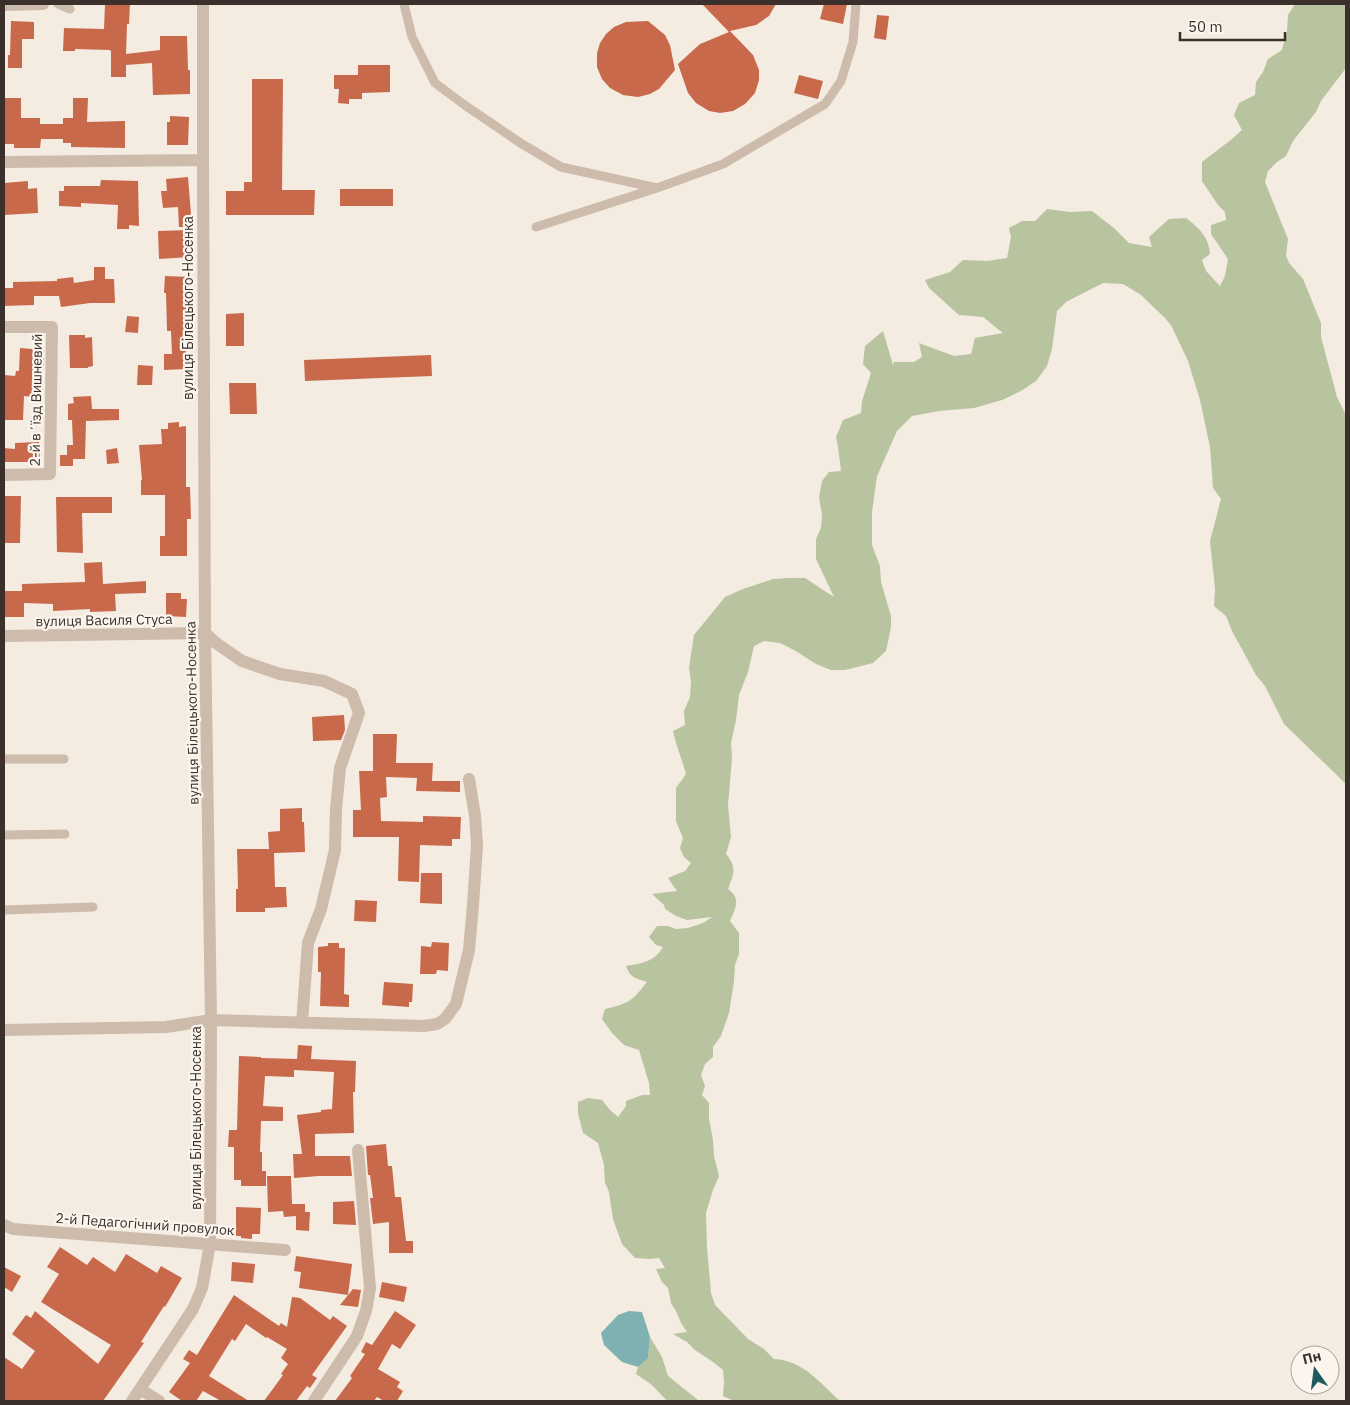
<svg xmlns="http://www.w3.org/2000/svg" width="1350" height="1405" font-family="'IBM Plex Sans',sans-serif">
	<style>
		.green { fill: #b8c4a0 }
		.water { fill: #7fb0b2 }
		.building { fill: #c8694b }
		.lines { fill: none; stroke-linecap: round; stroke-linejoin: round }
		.lane { stroke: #cdbbac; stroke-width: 9 }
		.street { stroke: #cdbbac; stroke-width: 12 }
		.labels { text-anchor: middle; stroke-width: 4.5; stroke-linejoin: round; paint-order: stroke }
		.street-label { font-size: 14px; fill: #3b302b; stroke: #fbf5ee }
	</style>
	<rect width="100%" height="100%" fill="#f4ebe1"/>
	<path class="green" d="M 1295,4 L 1346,4 L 1346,68 L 1321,101 L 1316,112 L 1293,141 L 1286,156 L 1277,162 L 1268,171 L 1265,182 L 1288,239 L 1286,256 L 1289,263 L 1303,279 L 1321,323 L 1321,337 L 1337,397 L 1346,415 L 1346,784 L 1284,724 L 1265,686 L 1256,675 L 1232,631 L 1226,616 L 1214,606 L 1215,589 L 1210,541 L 1221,499 L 1213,488 L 1210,447 L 1200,400 L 1188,361 L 1172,327 L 1166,319 L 1141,295 L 1123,284 L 1103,283 L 1066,302 L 1057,311 L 1052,349 L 1047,366 L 1036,381 L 1021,391 L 1002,400 L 974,408 L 939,411 L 912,416 L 897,431 L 877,476 L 872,512 L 872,545 L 880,566 L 881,582 L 891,616 L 891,627 L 886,651 L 873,663 L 845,670 L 831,670 L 816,664 L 794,650 L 780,643 L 764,641 L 754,646 L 748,672 L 739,695 L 736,720 L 731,743 L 732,758 L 728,805 L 731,837 L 726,854 C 737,867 734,874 728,889 C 741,898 736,908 730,921 L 739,933 L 739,954 L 735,965 L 734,981 L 729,1013 L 721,1036 L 713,1047 L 713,1057 L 705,1064 L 701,1075 L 705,1086 L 702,1095 L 709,1103 L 709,1119 L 713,1140 L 714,1156 L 719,1176 L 713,1190 L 706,1213 L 707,1247 L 711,1293 L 715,1305 L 748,1339 L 764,1349 L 774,1359 C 804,1361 819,1382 840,1401 L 734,1401 L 723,1396 L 724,1382 L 723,1370 L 713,1362 L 695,1350 L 687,1342 L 673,1334 L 687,1332 L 681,1323 L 676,1311 L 671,1303 L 668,1288 L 662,1282 L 656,1269 L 665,1268 L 659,1258 L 650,1259 L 635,1258 L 622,1244 L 613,1219 L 609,1192 L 605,1183 L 604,1165 L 598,1143 L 583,1133 L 578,1113 L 578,1102 L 588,1098 L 602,1100 L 610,1110 L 618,1117 L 626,1106 L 626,1101 L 642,1095 L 650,1095 L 649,1083 L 639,1050 L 624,1045 L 612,1033 L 602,1019 L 605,1009 C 630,1003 631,1002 647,982 C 636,978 631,979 626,966 C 643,963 654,962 663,947 L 656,945 L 649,937 L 657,926 L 668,926 L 676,929 L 688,928 L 703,923 L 712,917 L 687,920 L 676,916 L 665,909 L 664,905 L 652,894 L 677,891 L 668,878 L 685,871 L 691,863 L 684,857 L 680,848 L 683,838 L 676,821 L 676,788 L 686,774 C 682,759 676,746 673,731 L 685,725 L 684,711 L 690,697 L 691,681 L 689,668 L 694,635 L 725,597 L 743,589 L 773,579 L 789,578 L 805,578 L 834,597 L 816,559 L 816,539 L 821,528 L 822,514 L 819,498 L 822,481 L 829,472 L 841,471 L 838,447 L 836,437 L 843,420 L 861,413 L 862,401 L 871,373 L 863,364 L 865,346 L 883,331 L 893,365 L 894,362 L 914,362 L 922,357 L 919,343 L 954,356 L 971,354 L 975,338 L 1003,333 L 983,317 L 959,315 L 929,288 L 925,280 L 950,272 L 963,260 L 987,261 L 1007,258 L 1011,237 L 1009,228 L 1022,221 L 1035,221 L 1047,209 L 1070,212 L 1092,211 L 1114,228 L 1129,243 L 1152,247 L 1149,237 L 1169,219 L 1186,218 C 1199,228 1209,237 1210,254 L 1202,260 L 1206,271 L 1220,286 L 1225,276 L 1228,259 L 1211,234 L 1211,225 L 1226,220 L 1225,212 L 1218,205 L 1202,181 L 1202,162 L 1232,139 L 1242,130 L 1234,115 L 1239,103 L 1255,95 L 1256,82 L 1263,72 L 1268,59 L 1282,50 L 1287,31 L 1288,15 Z
		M 650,1337 L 662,1357 L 668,1376 L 698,1400 L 702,1401 L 667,1401 L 652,1385 L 636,1374 L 638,1367 L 648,1357 Z"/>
	<path class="water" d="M 629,1311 L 642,1312 L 650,1337 L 648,1358 L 638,1367 L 622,1362 L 604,1345 L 601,1333 L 618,1315 Z"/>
	<path class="building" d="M 105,4 L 130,4 L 129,24 L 127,24 L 126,54 L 160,50 L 160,36 L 187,36 L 188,70 L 190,70 L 190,94 L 153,95 L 152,63 L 126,65 L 126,77 L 111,77 L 111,51 L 109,50 L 75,49 L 75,51 L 63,51 L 64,28 L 104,29 Z
		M 702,4 L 776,4 L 769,16 L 756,25 L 730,31 L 753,55 L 759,70 L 759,80 L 755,93 L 745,104 L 733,111 L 720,113 L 709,111 L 696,103 L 688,93 L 678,64 L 700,44 L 729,32 Z
		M 824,4 L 847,4 L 843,24 L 820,19 Z
		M 877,15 L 889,16 L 886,40 L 874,38 Z
		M 11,21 L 34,22 L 34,39 L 22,39 L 22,68 L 8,68 L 8,55 L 10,55 Z
		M 648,21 L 665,35 L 670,45 L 675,70 L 659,89 L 650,94 L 638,97 L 623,95 L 610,88 L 602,79 L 597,67 L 597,53 L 600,43 L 606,34 L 614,27 L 626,22 Z
		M 358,65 L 390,65 L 390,92 L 362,93 L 362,99 L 349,99 L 349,104 L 338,103 L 339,89 L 334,89 L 334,75 L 358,75 Z
		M 799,75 L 823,81 L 818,99 L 794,93 Z
		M 252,79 L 283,79 L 282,190 L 315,190 L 314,215 L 226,215 L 226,191 L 244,191 L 244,182 L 252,182 Z
		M 4,98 L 21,98 L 21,118 L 40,118 L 40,124 L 63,124 L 63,118 L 73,118 L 73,98 L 88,98 L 87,122 L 125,121 L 125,148 L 71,147 L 71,143 L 63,143 L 63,139 L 41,139 L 40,148 L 14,148 L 14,144 L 4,144 Z
		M 170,116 L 189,117 L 188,145 L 167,145 L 167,122 L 170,122 Z
		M 188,177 L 192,227 L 179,227 L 178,207 L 163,208 L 161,191 L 167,191 L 166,179 Z
		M 101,180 L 138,181 L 139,226 L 129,225 L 129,229 L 117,229 L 118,205 L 81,203 L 81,207 L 59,206 L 59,191 L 64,191 L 64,186 L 100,186 Z
		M 28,181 L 28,189 L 37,188 L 38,213 L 4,215 L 4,183 Z
		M 340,189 L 393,189 L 393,206 L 340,206 Z
		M 189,230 L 190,257 L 159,259 L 158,231 Z
		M 94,267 L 105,267 L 105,279 L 114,279 L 115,303 L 90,303 L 61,307 L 59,296 L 34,296 L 34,305 L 4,306 L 4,288 L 13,288 L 13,282 L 57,281 L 57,279 L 73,277 L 74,283 L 94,280 Z
		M 165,276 L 191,277 L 190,294 L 186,294 L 186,369 L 164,370 L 164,354 L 172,354 L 171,331 L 167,331 L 166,293 L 164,293 Z
		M 244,313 L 244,346 L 226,346 L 226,314 Z
		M 127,316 L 139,317 L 138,333 L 125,332 Z
		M 69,335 L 85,335 L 85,338 L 92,337 L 93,366 L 88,367 L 88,368 L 70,368 Z
		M 20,348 L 44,350 L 42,398 L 24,396 L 23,420 L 4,420 L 4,375 L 15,376 L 16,371 L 19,371 Z
		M 431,355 L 432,376 L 305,381 L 304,360 Z
		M 138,365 L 153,366 L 152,385 L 137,385 Z
		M 229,383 L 256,383 L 257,414 L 230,414 Z
		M 91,396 L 92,409 L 119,409 L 119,420 L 86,421 L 85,459 L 73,459 L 73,466 L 60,466 L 60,455 L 67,455 L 67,445 L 73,445 L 72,420 L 68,420 L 68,404 L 74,403 L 73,397 Z
		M 179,422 L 179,427 L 186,426 L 186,487 L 190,487 L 191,519 L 187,519 L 187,556 L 160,556 L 160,536 L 165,536 L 165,495 L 141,495 L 141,480 L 142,480 L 139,445 L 162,444 L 161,429 L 168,429 L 168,423 Z
		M 39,442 L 40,462 L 4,462 L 4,448 L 15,449 L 15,443 Z
		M 117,448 L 119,463 L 107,464 L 106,450 Z
		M 4,496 L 21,496 L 20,543 L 4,543 Z
		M 56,497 L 112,497 L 112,513 L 82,513 L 83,553 L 57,552 Z
		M 102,562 L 103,584 L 146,581 L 146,593 L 115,594 L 116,611 L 90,612 L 90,609 L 53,611 L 53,604 L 24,603 L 24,617 L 5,617 L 5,591 L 22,591 L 22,584 L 85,582 L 84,563 Z
		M 166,593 L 181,593 L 181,599 L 187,599 L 186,617 L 166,616 Z
		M 344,715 L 345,730 L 341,740 L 313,741 L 312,717 Z
		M 373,734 L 397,734 L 396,763 L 433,763 L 432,781 L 460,781 L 460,792 L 416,791 L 417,778 L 386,777 L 387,797 L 380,798 L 381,821 L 423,822 L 423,816 L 461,817 L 460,839 L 452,839 L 452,846 L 420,845 L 419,882 L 398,881 L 399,837 L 353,837 L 353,810 L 361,810 L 359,771 L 373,771 Z
		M 302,808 L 302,822 L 304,822 L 305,852 L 274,853 L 275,887 L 286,887 L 287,907 L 265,908 L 265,912 L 236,912 L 236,889 L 238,889 L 237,849 L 269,849 L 268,832 L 280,831 L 280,809 Z
		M 421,873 L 442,873 L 442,904 L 420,903 Z
		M 355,900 L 377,901 L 376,922 L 354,921 Z
		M 432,942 L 449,943 L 448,971 L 437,970 L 436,974 L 420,974 L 421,946 L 431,947 Z
		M 328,943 L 339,943 L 339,948 L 345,948 L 344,994 L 349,995 L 349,1007 L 320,1006 L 321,972 L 318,972 L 318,947 L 328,946 Z
		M 384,982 L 413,984 L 412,1002 L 409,1002 L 409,1007 L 382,1005 Z
		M 298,1045 L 312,1046 L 311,1059 L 356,1061 L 355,1092 L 353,1092 L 354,1133 L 315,1134 L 315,1156 L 350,1156 L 352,1176 L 319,1176 L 294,1178 L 293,1154 L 302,1154 L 297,1115 L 321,1112 L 321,1110 L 332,1109 L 334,1072 L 294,1070 L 294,1077 L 265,1076 L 263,1106 L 283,1107 L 283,1121 L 261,1121 L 260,1152 L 262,1152 L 262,1171 L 266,1171 L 266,1186 L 241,1186 L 241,1180 L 234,1180 L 234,1147 L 228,1147 L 229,1130 L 237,1130 L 239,1056 L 261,1057 L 261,1058 L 297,1059 Z
		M 386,1144 L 388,1166 L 392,1166 L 395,1197 L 401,1197 L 406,1241 L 413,1241 L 413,1253 L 389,1253 L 389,1222 L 373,1224 L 370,1198 L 373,1198 L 370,1175 L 368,1175 L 366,1146 Z
		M 267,1176 L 291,1176 L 292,1204 L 305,1204 L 305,1212 L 310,1212 L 309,1231 L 296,1230 L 296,1216 L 284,1217 L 283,1211 L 268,1212 Z
		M 354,1201 L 356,1225 L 333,1224 L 333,1202 Z
		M 236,1207 L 261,1208 L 260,1234 L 252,1234 L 252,1239 L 241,1238 L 241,1236 L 236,1236 Z
		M 60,1247 L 87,1265 L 93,1257 L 115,1272 L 126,1254 L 157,1273 L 161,1266 L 182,1278 L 165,1307 L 164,1306 L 141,1342 L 144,1343 L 103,1401 L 4,1401 L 4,1357 L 22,1369 L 35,1351 L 12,1334 L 26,1315 L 31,1318 L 35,1311 L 98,1364 L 111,1345 L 41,1302 L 59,1274 L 47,1267 Z
		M 296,1256 L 352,1264 L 348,1295 L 299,1288 L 301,1272 L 294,1271 Z
		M 232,1262 L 255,1264 L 253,1283 L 231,1281 Z
		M 4,1267 L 21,1276 L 12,1292 L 4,1287 Z
		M 382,1282 L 407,1287 L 404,1302 L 379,1297 Z
		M 353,1289 L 361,1290 L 358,1307 L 340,1305 Z
		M 234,1295 L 279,1326 L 281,1323 L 287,1327 L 292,1297 L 300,1298 L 330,1320 L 333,1316 L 347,1326 L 312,1375 L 317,1378 L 310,1388 L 307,1386 L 296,1401 L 264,1401 L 283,1375 L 281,1374 L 288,1364 L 281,1358 L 287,1349 L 267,1337 L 266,1338 L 246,1324 L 235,1341 L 232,1339 L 209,1376 L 249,1401 L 221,1401 L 203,1391 L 196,1401 L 182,1401 L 169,1392 L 190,1363 L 183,1359 L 189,1350 L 197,1355 Z
		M 395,1311 L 416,1325 L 400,1349 L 392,1344 L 378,1369 L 400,1382 L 397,1387 L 403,1391 L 397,1401 L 384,1401 L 377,1397 L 374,1401 L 335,1401 L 352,1378 L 350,1376 L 365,1354 L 361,1352 L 366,1342 L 372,1345 Z"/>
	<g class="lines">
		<path class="lane" d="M 58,4 L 70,9
			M 404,4 L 412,37 L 435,83 L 466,106 L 522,144 L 561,167 L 657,188
			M 536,227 L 657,188 L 723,164 L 825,104 L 841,81 L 853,42 L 856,4
			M 4,759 L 64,759
			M 4,835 L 65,834
			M 4,910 L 93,907"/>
		<path class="street" d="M 4,5 L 43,4
			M 4,162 L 203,160
			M 4,327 L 52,327 L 50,474 L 4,475
			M 4,636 L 205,633 L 216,643 L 242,661 L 280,674 L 324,681 L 352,694 L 359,713 L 340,768 L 336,809 L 335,850 L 321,909 L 308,943 L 302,1023
			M 4,1030 L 166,1027 L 211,1020 L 424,1026 L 437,1024 L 445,1019 L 456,1004 L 469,950 L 473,905 L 477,846 L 475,816 L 469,779
			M 4,1225 L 13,1229 L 285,1250
			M 140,1389 L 159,1401
			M 132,1401 L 193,1309 L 202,1288 L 210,1244 L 211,1020 L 205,633 L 203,160 L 203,4
			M 314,1401 L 357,1336 L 366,1311 L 370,1288 L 358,1150"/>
	</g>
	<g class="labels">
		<g class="street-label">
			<text transform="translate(188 308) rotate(-90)" y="5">вулиця Білецького-Носенка</text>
			<text transform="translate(36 400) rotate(-89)" y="5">2-й вʼїзд Вишневий</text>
			<text transform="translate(104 620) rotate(-1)" y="5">вулиця Василя Стуса</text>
			<text transform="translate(192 713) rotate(-91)" y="5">вулиця Білецького-Носенка</text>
			<text transform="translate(196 1118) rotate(-90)" y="5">вулиця Білецького-Носенка</text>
			<text transform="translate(145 1224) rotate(4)" y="5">2-й Педагогічний провулок</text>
		</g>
	</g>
	<rect width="1350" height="1405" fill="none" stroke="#3b302b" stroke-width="10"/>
	<g transform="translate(1315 1370) rotate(346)"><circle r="24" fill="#fbf5ee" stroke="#aea6a0"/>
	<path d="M0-4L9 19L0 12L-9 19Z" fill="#1f5a5e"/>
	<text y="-8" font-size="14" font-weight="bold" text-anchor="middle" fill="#3b302b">Пн</text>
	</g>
	<path d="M1180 32v8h105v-8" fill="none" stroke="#3b302b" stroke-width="2.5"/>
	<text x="1188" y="32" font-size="15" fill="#3b302b" stroke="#fbf5ee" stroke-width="4" paint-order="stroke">50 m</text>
</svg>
